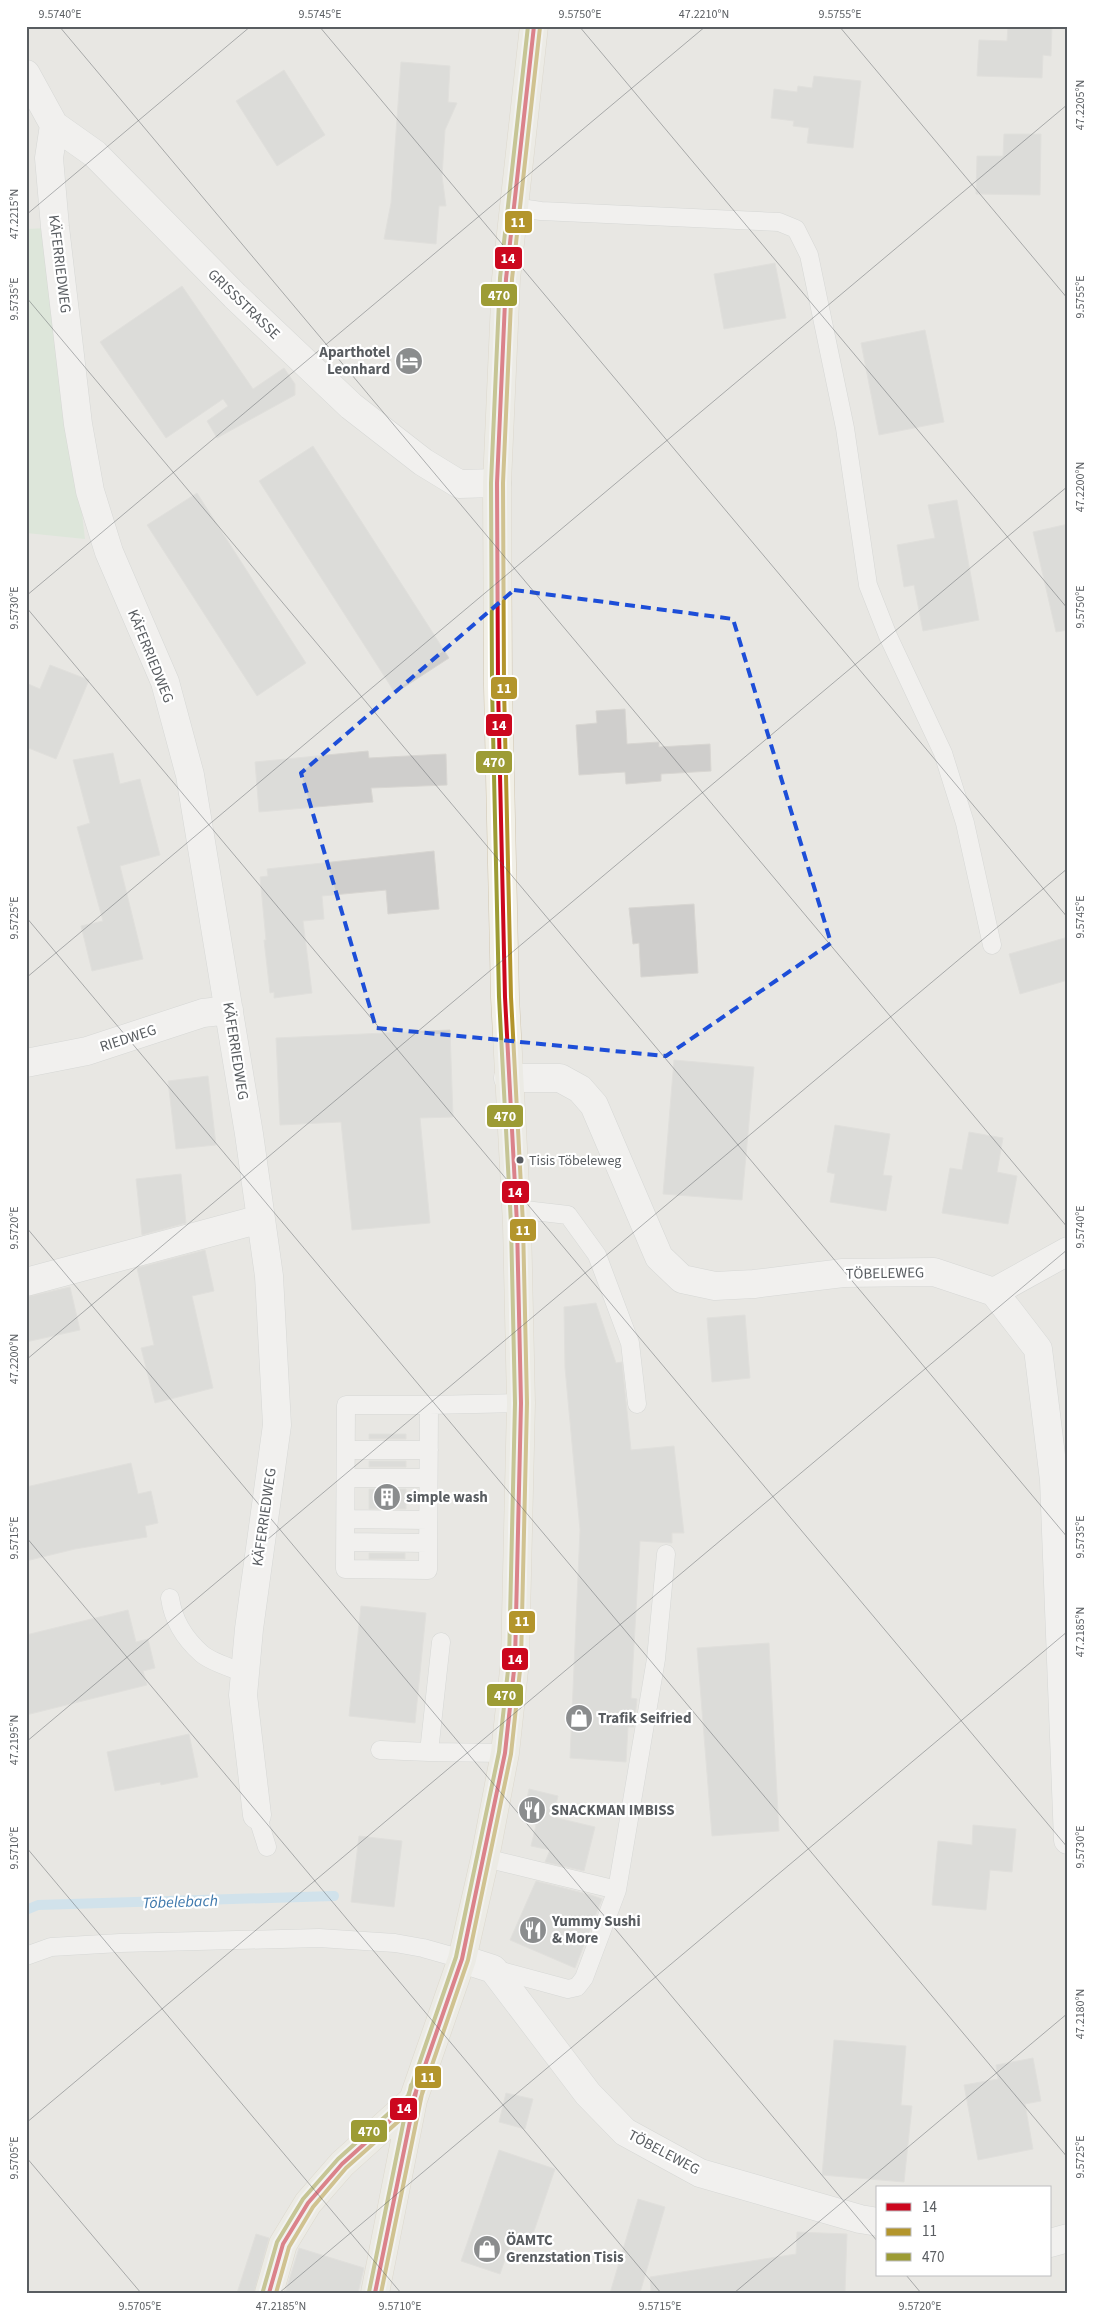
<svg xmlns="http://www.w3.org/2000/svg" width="1094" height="2319" font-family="'Source Sans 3',sans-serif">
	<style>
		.green { fill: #d1e5ce }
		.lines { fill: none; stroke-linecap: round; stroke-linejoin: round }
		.stream { stroke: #b5dcf4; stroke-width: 10 }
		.building { fill: #cfcecc; stroke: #d8d6d2 }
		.service-casing { stroke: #c3c4c3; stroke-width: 19 }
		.minor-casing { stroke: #c3c4c3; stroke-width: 29 }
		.primary-casing { stroke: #d0c6b1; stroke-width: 29 }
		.service { stroke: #fcfbfb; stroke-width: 18 }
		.minor { stroke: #fcfbfb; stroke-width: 28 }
		.primary { stroke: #f1efe6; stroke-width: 28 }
		.bus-1-casing { stroke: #fff; stroke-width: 8 }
		.bus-2-casing { stroke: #fff; stroke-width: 8 }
		.bus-3-casing { stroke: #fff; stroke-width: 8 }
		.bus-1 { stroke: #cc071e; stroke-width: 4 }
		.bus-2 { stroke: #b3952c; stroke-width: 4 }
		.bus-3 { stroke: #9d9c35; stroke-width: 4 }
		.marked { fill: none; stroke: #1d4ed8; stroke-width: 4; stroke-dasharray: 10 6; stroke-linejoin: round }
		.ticks { fill: none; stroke: #595d61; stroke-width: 1; stroke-opacity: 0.45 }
		.bus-dot { fill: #595d61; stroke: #fff; stroke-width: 2 }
		.labels { text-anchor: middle; stroke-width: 4.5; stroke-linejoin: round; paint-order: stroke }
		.bus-label { font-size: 14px; fill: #595d61; stroke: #fff; text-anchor: start }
		.street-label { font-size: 15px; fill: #595d61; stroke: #fff }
		.poi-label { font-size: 15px; font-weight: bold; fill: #595d61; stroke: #fff; text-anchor: start }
		.water-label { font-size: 16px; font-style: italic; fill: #3f79ad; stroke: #fff }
		.line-badge { stroke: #fff; stroke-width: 2 }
		.badge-label { font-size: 14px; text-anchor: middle; font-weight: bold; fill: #fff }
		.neatline { fill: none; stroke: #595d61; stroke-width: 2 }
		.ticks-label { font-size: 12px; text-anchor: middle; fill: #595d61 }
	</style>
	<rect width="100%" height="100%" fill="#e8e7e3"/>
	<path class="green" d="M 48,228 L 85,539 L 26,533 L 26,229 Z"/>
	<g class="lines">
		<path class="stream" d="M 26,1910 L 38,1905 L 334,1896"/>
	</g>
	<path class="building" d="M 1008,26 L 1052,26 L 1051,56 L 1043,55 L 1042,78 L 977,76 L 979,40 L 1007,41 Z
		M 401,62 L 450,66 L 448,102 L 457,103 L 445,130 L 442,176 L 446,206 L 439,206 L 436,244 L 384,239 L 391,203 Z
		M 284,70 L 325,135 L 277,166 L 236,101 Z
		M 814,76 L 861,81 L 853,148 L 807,143 L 809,128 L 793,126 L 794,121 L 771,118 L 774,89 L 797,92 L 798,86 L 812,88 Z
		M 1004,134 L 1041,134 L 1040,195 L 976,194 L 977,156 L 1003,156 Z
		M 775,263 L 786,318 L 724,329 L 714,274 Z
		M 182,286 L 253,389 L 284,368 L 295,384 L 295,395 L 217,438 L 207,421 L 228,406 L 223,399 L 166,438 L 100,342 Z
		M 925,330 L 944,422 L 879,435 L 861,343 Z
		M 313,446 L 449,658 L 395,693 L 259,481 Z
		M 197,493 L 306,663 L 257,696 L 147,525 Z
		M 957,500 L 979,620 L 923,631 L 914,585 L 904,587 L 897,545 L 935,538 L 928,505 Z
		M 1068,524 L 1068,630 L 1056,632 L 1033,532 Z
		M 50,665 L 89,680 L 56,759 L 26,747 L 26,683 L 40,689 Z
		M 625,709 L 627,744 L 659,742 L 659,747 L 710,744 L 711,771 L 661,774 L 661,781 L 626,784 L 625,772 L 579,775 L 576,725 L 597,723 L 596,711 Z
		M 368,751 L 369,758 L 446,754 L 447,785 L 371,788 L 373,802 L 259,812 L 255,762 Z
		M 113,753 L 120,784 L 140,779 L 160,855 L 120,866 L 143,959 L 92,971 L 81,926 L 103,921 L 77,827 L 90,823 L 73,760 Z
		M 434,851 L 439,909 L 388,914 L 386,890 L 322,896 L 324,919 L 303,921 L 312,993 L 274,998 L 274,992 L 270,993 L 264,940 L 266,940 L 260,877 L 268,876 L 267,869 Z
		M 694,904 L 698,973 L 641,977 L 639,943 L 633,944 L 629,908 Z
		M 1068,937 L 1068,980 L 1020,994 L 1009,954 Z
		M 450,1030 L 453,1117 L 420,1118 L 430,1223 L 352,1230 L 341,1122 L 280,1125 L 276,1038 Z
		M 674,1060 L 754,1067 L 742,1200 L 663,1194 Z
		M 208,1076 L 216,1145 L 176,1149 L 168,1081 Z
		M 835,1125 L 890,1134 L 883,1175 L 892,1176 L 886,1211 L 830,1202 L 835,1174 L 827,1172 Z
		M 969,1132 L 1003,1138 L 997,1172 L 1017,1176 L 1008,1224 L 942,1213 L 950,1168 L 962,1170 Z
		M 181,1174 L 186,1223 L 142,1235 L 136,1179 Z
		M 205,1250 L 214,1291 L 192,1296 L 213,1388 L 155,1403 L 141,1348 L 154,1345 L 137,1268 Z
		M 70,1287 L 80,1330 L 26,1342 L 26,1297 Z
		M 596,1303 L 616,1363 L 622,1362 L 631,1450 L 674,1446 L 684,1533 L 672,1533 L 672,1543 L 640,1541 L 631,1698 L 637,1699 L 634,1727 L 628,1727 L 626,1762 L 570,1758 L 580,1530 L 565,1368 L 564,1307 Z
		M 745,1315 L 750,1378 L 712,1382 L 707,1318 Z
		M 369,1434 L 406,1434 L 406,1439 L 369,1439 Z
		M 369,1461 L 406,1461 L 406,1467 L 369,1467 Z
		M 131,1463 L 138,1494 L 151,1491 L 158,1523 L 145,1526 L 147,1537 L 75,1549 L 26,1561 L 26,1487 Z
		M 369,1489 L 406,1489 L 406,1509 L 369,1509 Z
		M 369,1553 L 405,1553 L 405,1559 L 369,1559 Z
		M 361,1606 L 426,1613 L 415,1723 L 349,1716 Z
		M 128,1610 L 136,1642 L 148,1639 L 155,1668 L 143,1671 L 147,1685 L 26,1715 L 26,1635 Z
		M 769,1643 L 779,1831 L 712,1836 L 697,1648 Z
		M 189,1734 L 198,1777 L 161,1785 L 160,1782 L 115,1791 L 107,1752 Z
		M 529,1789 L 558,1796 L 553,1817 L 595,1827 L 584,1871 L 545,1862 L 550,1850 L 531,1846 L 536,1825 L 522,1821 Z
		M 973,1825 L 1016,1829 L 1012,1872 L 990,1870 L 986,1910 L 932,1905 L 938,1841 L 972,1845 Z
		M 359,1836 L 402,1841 L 394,1907 L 351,1902 Z
		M 536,1881 L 591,1895 L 602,1899 L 575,1968 L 510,1940 Z
		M 834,2040 L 906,2046 L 901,2105 L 912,2106 L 904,2182 L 822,2175 Z
		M 1033,2058 L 1041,2101 L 1025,2104 L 1033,2149 L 978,2160 L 964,2085 L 998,2079 L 996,2065 Z
		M 506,2093 L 533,2099 L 525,2129 L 499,2122 Z
		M 499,2150 L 555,2169 L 530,2243 L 513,2237 L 500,2274 L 461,2261 Z
		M 638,2199 L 665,2207 L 640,2293 L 610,2293 Z
		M 797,2232 L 847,2234 L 845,2293 L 651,2293 L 650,2277 L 796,2254 Z
		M 256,2234 L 269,2238 L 254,2293 L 237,2293 Z
		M 299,2248 L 364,2268 L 358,2293 L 285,2293 Z"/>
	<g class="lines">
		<g class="service-casing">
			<path id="service" d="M 513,207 L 541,211 L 779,222 L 796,229 L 809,255 L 845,428 L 868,585 L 888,636 L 943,753 L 965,823 L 992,945
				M 516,1209 L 568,1215 L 597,1255 L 630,1343 L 637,1404
				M 346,1405 L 429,1405 L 428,1570 L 345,1569 Z
				M 429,1405 L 521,1403
				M 346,1450 L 429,1450
				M 346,1478 L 428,1478
				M 346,1519 L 428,1520
				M 346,1542 L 428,1543
				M 170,1598 C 173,1620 185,1639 202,1654 C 213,1663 232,1668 245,1673
				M 441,1642 L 429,1752 L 505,1753
				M 380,1750 L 429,1752
				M 257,1815 L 267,1847
				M 485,1858 L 617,1890
				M 26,1956 L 51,1947 L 120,1943 L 319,1938 L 395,1943 L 423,1948 L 462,1959
				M 494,1969 L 568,1989 L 577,1987 L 584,1978 L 617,1890 L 656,1659 L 666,1554"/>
		</g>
		<g class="minor-casing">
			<path id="minor" d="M 26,74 L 54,125 L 95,154 L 235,296 L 351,406 L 423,462 L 459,484 L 497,483
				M 54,125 L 49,158 L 55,227 L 78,424 L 90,491 L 109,552 L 165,682 L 190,775 L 249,1134 L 269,1276 L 277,1425 L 249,1629 L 243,1695 L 257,1815
				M 26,1063 L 87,1051 L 203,1013 L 229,1010
				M 508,1078 L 560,1078 L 580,1089 L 594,1105 L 659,1257 L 682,1279 L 715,1286 L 754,1284 L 843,1273 L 934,1272 L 994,1292 L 1038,1349 L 1054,1480 L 1068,1840
				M 26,1282 L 261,1219
				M 994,1292 L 1068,1251
				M 462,1959 L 493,1969 L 588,2094 L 625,2132 L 700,2173 L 860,2219 L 878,2222
				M 1050,2243 L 1068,2238"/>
		</g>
		<g class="primary-casing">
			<path id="primary" d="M 269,2293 L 283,2244 L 308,2203 L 342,2164 L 413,2100
				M 375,2293 L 413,2100 L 462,1959 L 485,1858 L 505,1753 L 515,1661 L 521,1403 L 517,1224 L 505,997 L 498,686 L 497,483 L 506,279 L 534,26"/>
		</g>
		<use href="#service" class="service"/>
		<use href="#minor" class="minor"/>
		<use href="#primary" class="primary"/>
		<g class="bus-1-casing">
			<path id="bus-1" d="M 269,2293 L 283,2244 L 308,2203 L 342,2164 L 413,2100 L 462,1959 L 505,1753 L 515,1661 L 521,1403 L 517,1224 L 505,997 L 498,686 L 497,483 L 506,279 L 534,26
				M 375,2293 L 417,2087"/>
		</g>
		<g class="bus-2-casing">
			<path id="bus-2" d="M 276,2293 L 289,2247 L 313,2207 L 346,2168 L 419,2103 L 468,1960 L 511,1754 L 521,1661 L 527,1403 L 523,1224 L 511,997 L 504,686 L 503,483 L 512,279 L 540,27
				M 381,2293 L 423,2089"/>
		</g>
		<g class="bus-3-casing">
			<path id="bus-3" d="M 263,2291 L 277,2242 L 303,2199 L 338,2159 L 408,2096 L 456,1957 L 499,1752 L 509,1661 L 515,1403 L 511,1224 L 499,997 L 492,686 L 491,483 L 500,278 L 528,26
				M 369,2292 L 411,2085"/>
		</g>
		<use href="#bus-1" class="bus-1"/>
		<use href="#bus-2" class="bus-2"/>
		<use href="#bus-3" class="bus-3"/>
	</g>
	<path d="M0 0H1094V2319H0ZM 514,590 L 733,619 L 831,943 L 666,1056 L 376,1028 L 301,773 Z" fill="#e8e7e3" fill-opacity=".55" fill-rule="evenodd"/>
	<path class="marked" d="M 514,590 L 733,619 L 831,943 L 666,1056 L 376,1028 L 301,773 Z"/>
	<path class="ticks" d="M 59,26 L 1068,1228M 319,26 L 1068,918M 579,26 L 1068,609M 839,26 L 1068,299M 26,215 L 251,26M 26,297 L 1068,1538M 26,596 L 706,26M 26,607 L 1068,1848M 26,917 L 1068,2158M 26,978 L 1068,104M 26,1227 L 878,2242M 26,1360 L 1068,486M 26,1537 L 661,2293M 26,1742 L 1068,868M 26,1847 L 401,2293M 26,2123 L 1068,1249M 26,2157 L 141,2293M 906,2275 L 921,2293M 279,2293 L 1068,1631M 734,2293 L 1068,2013"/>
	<defs>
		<g id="hotel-disc" transform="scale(1.4375)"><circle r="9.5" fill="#8b8d8e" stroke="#fff"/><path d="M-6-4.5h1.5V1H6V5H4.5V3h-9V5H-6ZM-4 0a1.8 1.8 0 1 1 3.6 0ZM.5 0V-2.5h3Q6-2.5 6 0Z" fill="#fff"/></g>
		<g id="building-disc" transform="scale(1.4375)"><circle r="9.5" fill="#8b8d8e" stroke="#fff"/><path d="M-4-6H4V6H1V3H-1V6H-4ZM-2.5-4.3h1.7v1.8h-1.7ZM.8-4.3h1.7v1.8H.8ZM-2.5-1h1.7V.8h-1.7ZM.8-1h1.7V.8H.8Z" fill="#fff"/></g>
		<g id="shop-disc" transform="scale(1.4375)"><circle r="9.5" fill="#8b8d8e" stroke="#fff"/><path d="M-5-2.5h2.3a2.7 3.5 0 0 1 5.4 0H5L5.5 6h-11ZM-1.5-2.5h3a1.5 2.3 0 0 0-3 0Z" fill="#fff"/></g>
		<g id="restaurant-disc" transform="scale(1.4375)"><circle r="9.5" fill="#8b8d8e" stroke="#fff"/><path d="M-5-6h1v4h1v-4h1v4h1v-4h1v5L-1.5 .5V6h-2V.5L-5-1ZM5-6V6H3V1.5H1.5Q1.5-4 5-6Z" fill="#fff"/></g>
	</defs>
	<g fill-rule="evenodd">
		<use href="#hotel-disc" x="409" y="361"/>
		<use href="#building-disc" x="387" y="1497"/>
		<use href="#shop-disc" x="579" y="1718"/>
		<use href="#restaurant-disc" x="532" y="1810"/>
		<use href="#restaurant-disc" x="533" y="1930"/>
		<use href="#shop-disc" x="487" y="2249"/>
	</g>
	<circle class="bus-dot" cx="520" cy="1160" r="4.5"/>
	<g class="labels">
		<g class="bus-label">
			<text x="529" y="1165">Tisis Töbeleweg</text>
		</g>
		<g class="street-label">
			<text transform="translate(60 264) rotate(83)" y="5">KÄFERRIEDWEG</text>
			<text transform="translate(244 304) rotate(44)" y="5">GRISSSTRASSE</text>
			<text transform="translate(151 656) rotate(68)" y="5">KÄFERRIEDWEG</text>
			<text transform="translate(128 1038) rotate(-18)" y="5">RIEDWEG</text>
			<text transform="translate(236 1051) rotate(81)" y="5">KÄFERRIEDWEG</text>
			<text transform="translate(885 1273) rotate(-1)" y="5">TÖBELEWEG</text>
			<text transform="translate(264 1517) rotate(-82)" y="5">KÄFERRIEDWEG</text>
			<text transform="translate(664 2152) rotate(28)" y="5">TÖBELEWEG</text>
		</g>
		<g class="poi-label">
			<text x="390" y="357" text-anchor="end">Aparthotel<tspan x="390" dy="17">Leonhard</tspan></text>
			<text x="406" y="1502">simple wash</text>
			<text x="598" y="1723">Trafik Seifried</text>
			<text x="551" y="1815">SNACKMAN IMBISS</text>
			<text x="552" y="1926">Yummy Sushi<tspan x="552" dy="17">&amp; More</tspan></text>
			<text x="506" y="2245">ÖAMTC<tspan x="506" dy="17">Grenzstation Tisis</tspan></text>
		</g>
		<g class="water-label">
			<text transform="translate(180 1901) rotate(-2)" y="6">Töbelebach</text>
		</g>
	</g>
	<g class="line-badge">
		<rect x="504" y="210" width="29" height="24" rx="5" fill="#b3952c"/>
		<rect x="494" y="246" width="29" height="24" rx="5" fill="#cc071e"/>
		<rect x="480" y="283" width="38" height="24" rx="5" fill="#9d9c35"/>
		<rect x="490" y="676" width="28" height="24" rx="5" fill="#b3952c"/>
		<rect x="485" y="713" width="28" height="24" rx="5" fill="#cc071e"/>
		<rect x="475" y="750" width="38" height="24" rx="5" fill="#9d9c35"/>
		<rect x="486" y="1104" width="38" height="24" rx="5" fill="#9d9c35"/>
		<rect x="501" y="1180" width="29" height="24" rx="5" fill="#cc071e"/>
		<rect x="509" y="1218" width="28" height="24" rx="5" fill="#b3952c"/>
		<rect x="508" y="1610" width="28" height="24" rx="5" fill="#b3952c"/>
		<rect x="501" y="1647" width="28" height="24" rx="5" fill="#cc071e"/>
		<rect x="486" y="1683" width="38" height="24" rx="5" fill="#9d9c35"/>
		<rect x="414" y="2065" width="28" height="24" rx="5" fill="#b3952c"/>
		<rect x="389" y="2097" width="29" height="24" rx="5" fill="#cc071e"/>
		<rect x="350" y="2119" width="38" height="24" rx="5" fill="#9d9c35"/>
	</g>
	<g class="badge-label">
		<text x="518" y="227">11</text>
		<text x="508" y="263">14</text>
		<text x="499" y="300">470</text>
		<text x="504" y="693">11</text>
		<text x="499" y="730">14</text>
		<text x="494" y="767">470</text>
		<text x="505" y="1121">470</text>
		<text x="515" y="1197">14</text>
		<text x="523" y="1235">11</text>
		<text x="522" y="1626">11</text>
		<text x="515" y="1664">14</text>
		<text x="505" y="1700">470</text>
		<text x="428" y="2082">11</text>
		<text x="404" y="2113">14</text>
		<text x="369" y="2136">470</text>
	</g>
	<rect width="1094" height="2319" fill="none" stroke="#ffffff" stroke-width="55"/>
	<rect x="876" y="2186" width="175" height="90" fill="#ffffff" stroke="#bdbec0"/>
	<rect x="886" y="2203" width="25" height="8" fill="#cc071e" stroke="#bdbec0"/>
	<text x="922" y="2212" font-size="15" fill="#595d61">14</text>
	<rect x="886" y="2228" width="25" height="8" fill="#b3952c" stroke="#bdbec0"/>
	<text x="922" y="2236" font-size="15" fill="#595d61">11</text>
	<rect x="886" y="2253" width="25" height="8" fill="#9d9c35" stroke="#bdbec0"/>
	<text x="922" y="2262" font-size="15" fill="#595d61">470</text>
	<rect x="28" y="28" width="1038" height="2264" class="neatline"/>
	<g class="ticks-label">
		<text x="60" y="18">9.5740°E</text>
		<text x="320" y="18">9.5745°E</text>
		<text x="580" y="18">9.5750°E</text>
		<text x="704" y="18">47.2210°N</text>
		<text x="840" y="18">9.5755°E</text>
		<text transform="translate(1080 105) rotate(-90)" y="4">47.2205°N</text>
		<text transform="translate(14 214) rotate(-90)" y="4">47.2215°N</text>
		<text transform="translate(1080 297) rotate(-90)" y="4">9.5755°E</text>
		<text transform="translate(14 299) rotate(-90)" y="4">9.5735°E</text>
		<text transform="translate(1080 487) rotate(-90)" y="4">47.2200°N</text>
		<text transform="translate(1080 607) rotate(-90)" y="4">9.5750°E</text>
		<text transform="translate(14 608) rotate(-90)" y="4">9.5730°E</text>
		<text transform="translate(1080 917) rotate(-90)" y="4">9.5745°E</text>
		<text transform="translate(14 918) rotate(-90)" y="4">9.5725°E</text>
		<text transform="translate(1080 1227) rotate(-90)" y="4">9.5740°E</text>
		<text transform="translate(14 1228) rotate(-90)" y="4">9.5720°E</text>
		<text transform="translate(14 1359) rotate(-90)" y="4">47.2200°N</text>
		<text transform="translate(1080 1537) rotate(-90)" y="4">9.5735°E</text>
		<text transform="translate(14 1538) rotate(-90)" y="4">9.5715°E</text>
		<text transform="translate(1080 1632) rotate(-90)" y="4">47.2185°N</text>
		<text transform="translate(14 1740) rotate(-90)" y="4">47.2195°N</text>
		<text transform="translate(1080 1847) rotate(-90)" y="4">9.5730°E</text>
		<text transform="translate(14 1848) rotate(-90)" y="4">9.5710°E</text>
		<text transform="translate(1080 2014) rotate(-90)" y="4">47.2180°N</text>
		<text transform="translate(1080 2157) rotate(-90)" y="4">9.5725°E</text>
		<text transform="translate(14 2158) rotate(-90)" y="4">9.5705°E</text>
		<text x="140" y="2310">9.5705°E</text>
		<text x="281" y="2310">47.2185°N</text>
		<text x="400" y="2310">9.5710°E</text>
		<text x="660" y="2310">9.5715°E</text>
		<text x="920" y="2310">9.5720°E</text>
	</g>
</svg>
